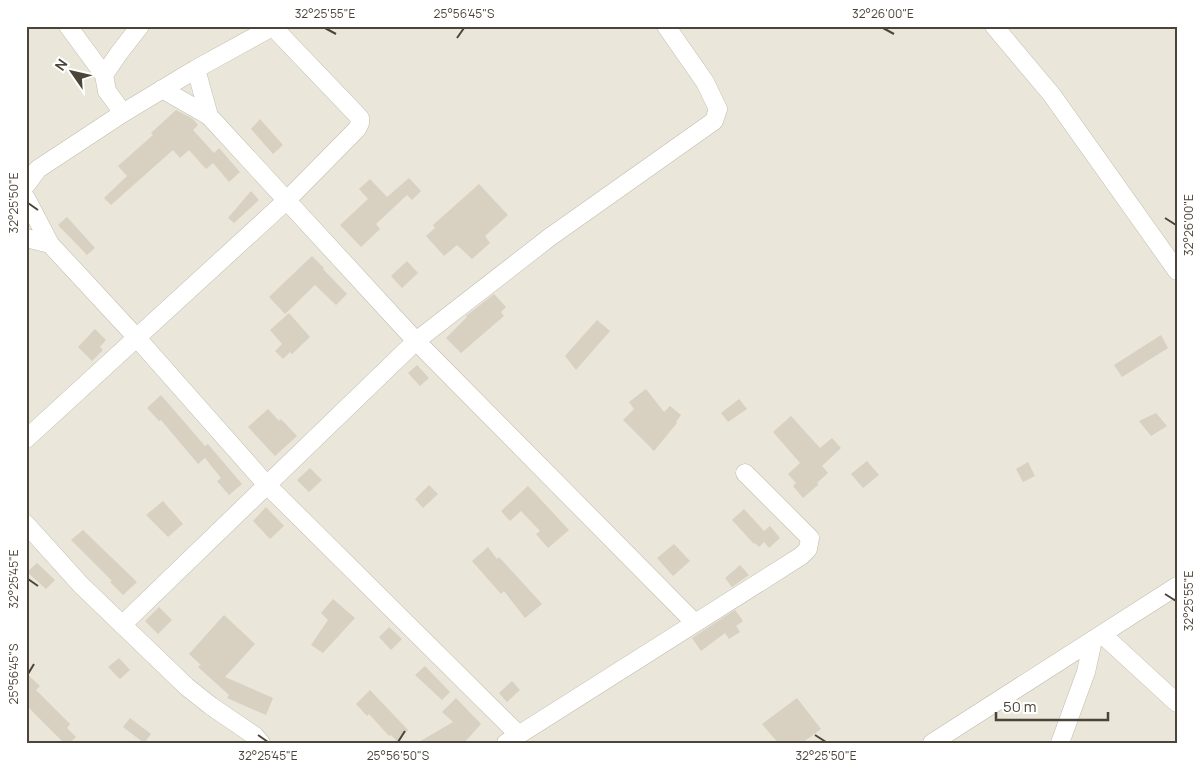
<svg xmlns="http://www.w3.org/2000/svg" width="1203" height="769" font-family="Manrope,sans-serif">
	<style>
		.residential { fill: #eae6d9 }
		.building { fill: #d8d0c0 }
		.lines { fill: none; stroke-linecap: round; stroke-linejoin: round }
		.minor-casing { stroke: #c2bcad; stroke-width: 19 }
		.minor { stroke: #fff; stroke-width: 18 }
		.ticks { fill: none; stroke: #4b4539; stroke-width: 2 }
		.neatline { fill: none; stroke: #4b4539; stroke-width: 2 }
		.ticks-label { font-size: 12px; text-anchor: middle; fill: #4b4539 }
	</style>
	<rect width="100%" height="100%" fill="#f6f3eb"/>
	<path class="residential" d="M 26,26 L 1177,26 L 1177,743 L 26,743 Z"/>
	<path class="building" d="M 176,110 L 193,119 L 198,125 L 193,130 L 214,153 L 219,148 L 240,172 L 229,182 L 213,163 L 206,169 L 189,150 L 180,158 L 173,150 L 111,205 L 104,198 L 127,176 L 118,166 L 153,135 L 151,133 Z
		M 260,119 L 283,145 L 273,154 L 251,129 Z
		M 409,178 L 421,191 L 412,200 L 407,195 L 376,224 L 380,229 L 361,247 L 340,225 L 368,199 L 359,189 L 370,179 L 387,197 Z
		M 479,184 L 508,215 L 485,236 L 490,243 L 472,259 L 457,245 L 444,256 L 426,236 L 435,228 L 433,225 Z
		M 251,191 L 259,200 L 234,223 L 228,218 Z
		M 67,217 L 95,248 L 87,255 L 58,225 Z
		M 312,256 L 324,268 L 323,269 L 347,294 L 336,305 L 315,285 L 285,314 L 269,297 Z
		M 407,261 L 418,273 L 402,288 L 391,276 Z
		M 494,294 L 506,307 L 501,312 L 504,316 L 461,353 L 446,338 L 467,317 L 466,316 Z
		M 289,313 L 310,337 L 292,354 L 290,352 L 283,359 L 275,351 L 282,344 L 270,330 Z
		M 597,320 L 610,331 L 576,370 L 565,356 Z
		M 95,329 L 106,340 L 100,347 L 103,350 L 92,361 L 78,347 Z
		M 1161,335 L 1168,348 L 1122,377 L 1114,365 Z
		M 417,365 L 429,378 L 420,386 L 408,373 Z
		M 646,389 L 664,412 L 670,406 L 681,415 L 676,422 L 677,423 L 654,451 L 623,420 L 634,409 L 629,402 Z
		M 161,395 L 205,446 L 208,444 L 242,484 L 229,495 L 217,481 L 221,478 L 205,458 L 198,464 L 161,420 L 159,421 L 147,408 Z
		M 739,399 L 747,409 L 728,422 L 721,413 Z
		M 268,409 L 279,421 L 281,419 L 297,436 L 275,456 L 248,427 Z
		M 1156,413 L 1167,426 L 1151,436 L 1139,421 Z
		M 791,416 L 820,448 L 832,438 L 841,448 L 822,466 L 828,473 L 817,483 L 818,485 L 803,498 L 793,486 L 796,483 L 788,474 L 800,463 L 773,432 Z
		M 867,461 L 879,475 L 863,488 L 851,474 Z
		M 1028,462 L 1035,476 L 1023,482 L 1016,469 Z
		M 310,468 L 322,480 L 309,492 L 297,480 Z
		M 429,485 L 438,494 L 423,508 L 415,499 Z
		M 528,486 L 569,530 L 548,548 L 536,534 L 540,531 L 521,511 L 510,521 L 501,511 Z
		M 163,501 L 183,524 L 168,537 L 146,515 Z
		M 266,507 L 284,526 L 270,539 L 253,521 Z
		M 744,509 L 764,531 L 770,526 L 780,538 L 769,548 L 764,542 L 759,547 L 755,543 L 754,544 L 732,520 Z
		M 83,530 L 137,582 L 123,595 L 110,582 L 112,581 L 71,540 Z
		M 674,544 L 690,561 L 673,576 L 657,558 Z
		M 488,547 L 497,559 L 499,557 L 542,604 L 525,618 L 504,591 L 501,594 L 472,561 Z
		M 37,563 L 55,580 L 46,589 L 27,572 Z
		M 740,565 L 749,575 L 732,587 L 725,578 Z
		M 333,599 L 355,618 L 323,653 L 311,645 L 328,620 L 321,613 Z
		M 159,607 L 172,620 L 158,634 L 145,621 Z
		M 735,610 L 743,621 L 736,626 L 740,632 L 729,639 L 725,633 L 701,651 L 692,638 Z
		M 224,615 L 255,644 L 225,677 L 273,698 L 266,715 L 227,698 L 229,695 L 198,667 L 200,665 L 203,667 L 189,654 Z
		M 389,627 L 402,639 L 391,650 L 379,637 Z
		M 119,658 L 130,670 L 120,679 L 108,667 Z
		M 425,666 L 450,692 L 442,700 L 415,675 Z
		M 26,673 L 40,686 L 36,690 L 70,724 L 67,728 L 76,737 L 70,743 L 64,743 L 26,705 Z
		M 512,681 L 520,690 L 507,702 L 499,693 Z
		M 370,690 L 408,730 L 397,741 L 391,735 L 389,736 L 369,714 L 367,716 L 356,704 Z
		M 456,698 L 481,724 L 464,743 L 417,743 L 453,722 L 442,712 Z
		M 797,698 L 821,729 L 802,743 L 778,743 L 762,724 Z
		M 130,718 L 151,734 L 144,743 L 123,727 Z"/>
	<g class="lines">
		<g class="minor-casing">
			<path id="minor" d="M 68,26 L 104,75
				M 994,26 L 1052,95 L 1177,271
				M 196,69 L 209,116
				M 162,89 L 209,116 L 416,341 L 695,623
				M 123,113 L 107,91 L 104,75 L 119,53 L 140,26
				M 26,185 L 38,169 L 123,113 L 196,69 L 274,26
				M 26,198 L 50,244 L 137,338 L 266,484 L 519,735
				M 26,238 L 50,244
				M 26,439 L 287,200 L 357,129 L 360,123 L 360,118 L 273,27
				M 26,524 L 81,585 L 187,687 L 211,706 L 255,736 L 261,743
				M 122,625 L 416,341 L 550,237 L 714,121 L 718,109 L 705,82 L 666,26
				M 1103,635 L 1177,703
				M 506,743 L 801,556 L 808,549 L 810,538 L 745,473
				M 932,743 L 1177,586
				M 1060,743 L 1086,672 L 1093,640"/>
		</g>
		<use href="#minor" class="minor"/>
	</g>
	<path class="ticks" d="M 325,28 L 336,34M 883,28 L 894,34M 457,38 L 464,28M 28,203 L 38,210M 1165,218 L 1176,225M 28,579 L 38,586M 1165,594 L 1176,601M 28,674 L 34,664M 258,735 L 268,742M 815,735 L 826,742M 398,742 L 405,731"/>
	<rect width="1203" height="769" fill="none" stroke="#ffffff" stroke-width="55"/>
	<g transform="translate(72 72) rotate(304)" stroke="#ffffff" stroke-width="4" paint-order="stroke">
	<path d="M0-4L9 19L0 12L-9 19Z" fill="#4b4539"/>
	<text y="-8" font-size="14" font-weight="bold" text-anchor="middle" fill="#4b4539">N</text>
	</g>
	<path d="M996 712v8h112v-8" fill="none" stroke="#4b4539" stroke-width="2.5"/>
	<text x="1003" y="712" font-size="15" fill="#4b4539" stroke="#ffffff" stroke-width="4" paint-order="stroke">50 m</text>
	<rect x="28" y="28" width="1148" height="714" class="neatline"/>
	<g class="ticks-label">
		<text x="325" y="18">32°25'55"E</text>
		<text x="464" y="18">25°56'45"S</text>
		<text x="883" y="18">32°26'00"E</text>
		<text transform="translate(14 203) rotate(-90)" y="4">32°25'50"E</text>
		<text transform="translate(1189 225) rotate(-90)" y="4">32°26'00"E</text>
		<text transform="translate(14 579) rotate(-90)" y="4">32°25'45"E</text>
		<text transform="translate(1189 601) rotate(-90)" y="4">32°25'55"E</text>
		<text transform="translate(14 674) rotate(-90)" y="4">25°56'45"S</text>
		<text x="268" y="760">32°25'45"E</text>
		<text x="398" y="760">25°56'50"S</text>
		<text x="826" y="760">32°25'50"E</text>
	</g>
</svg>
